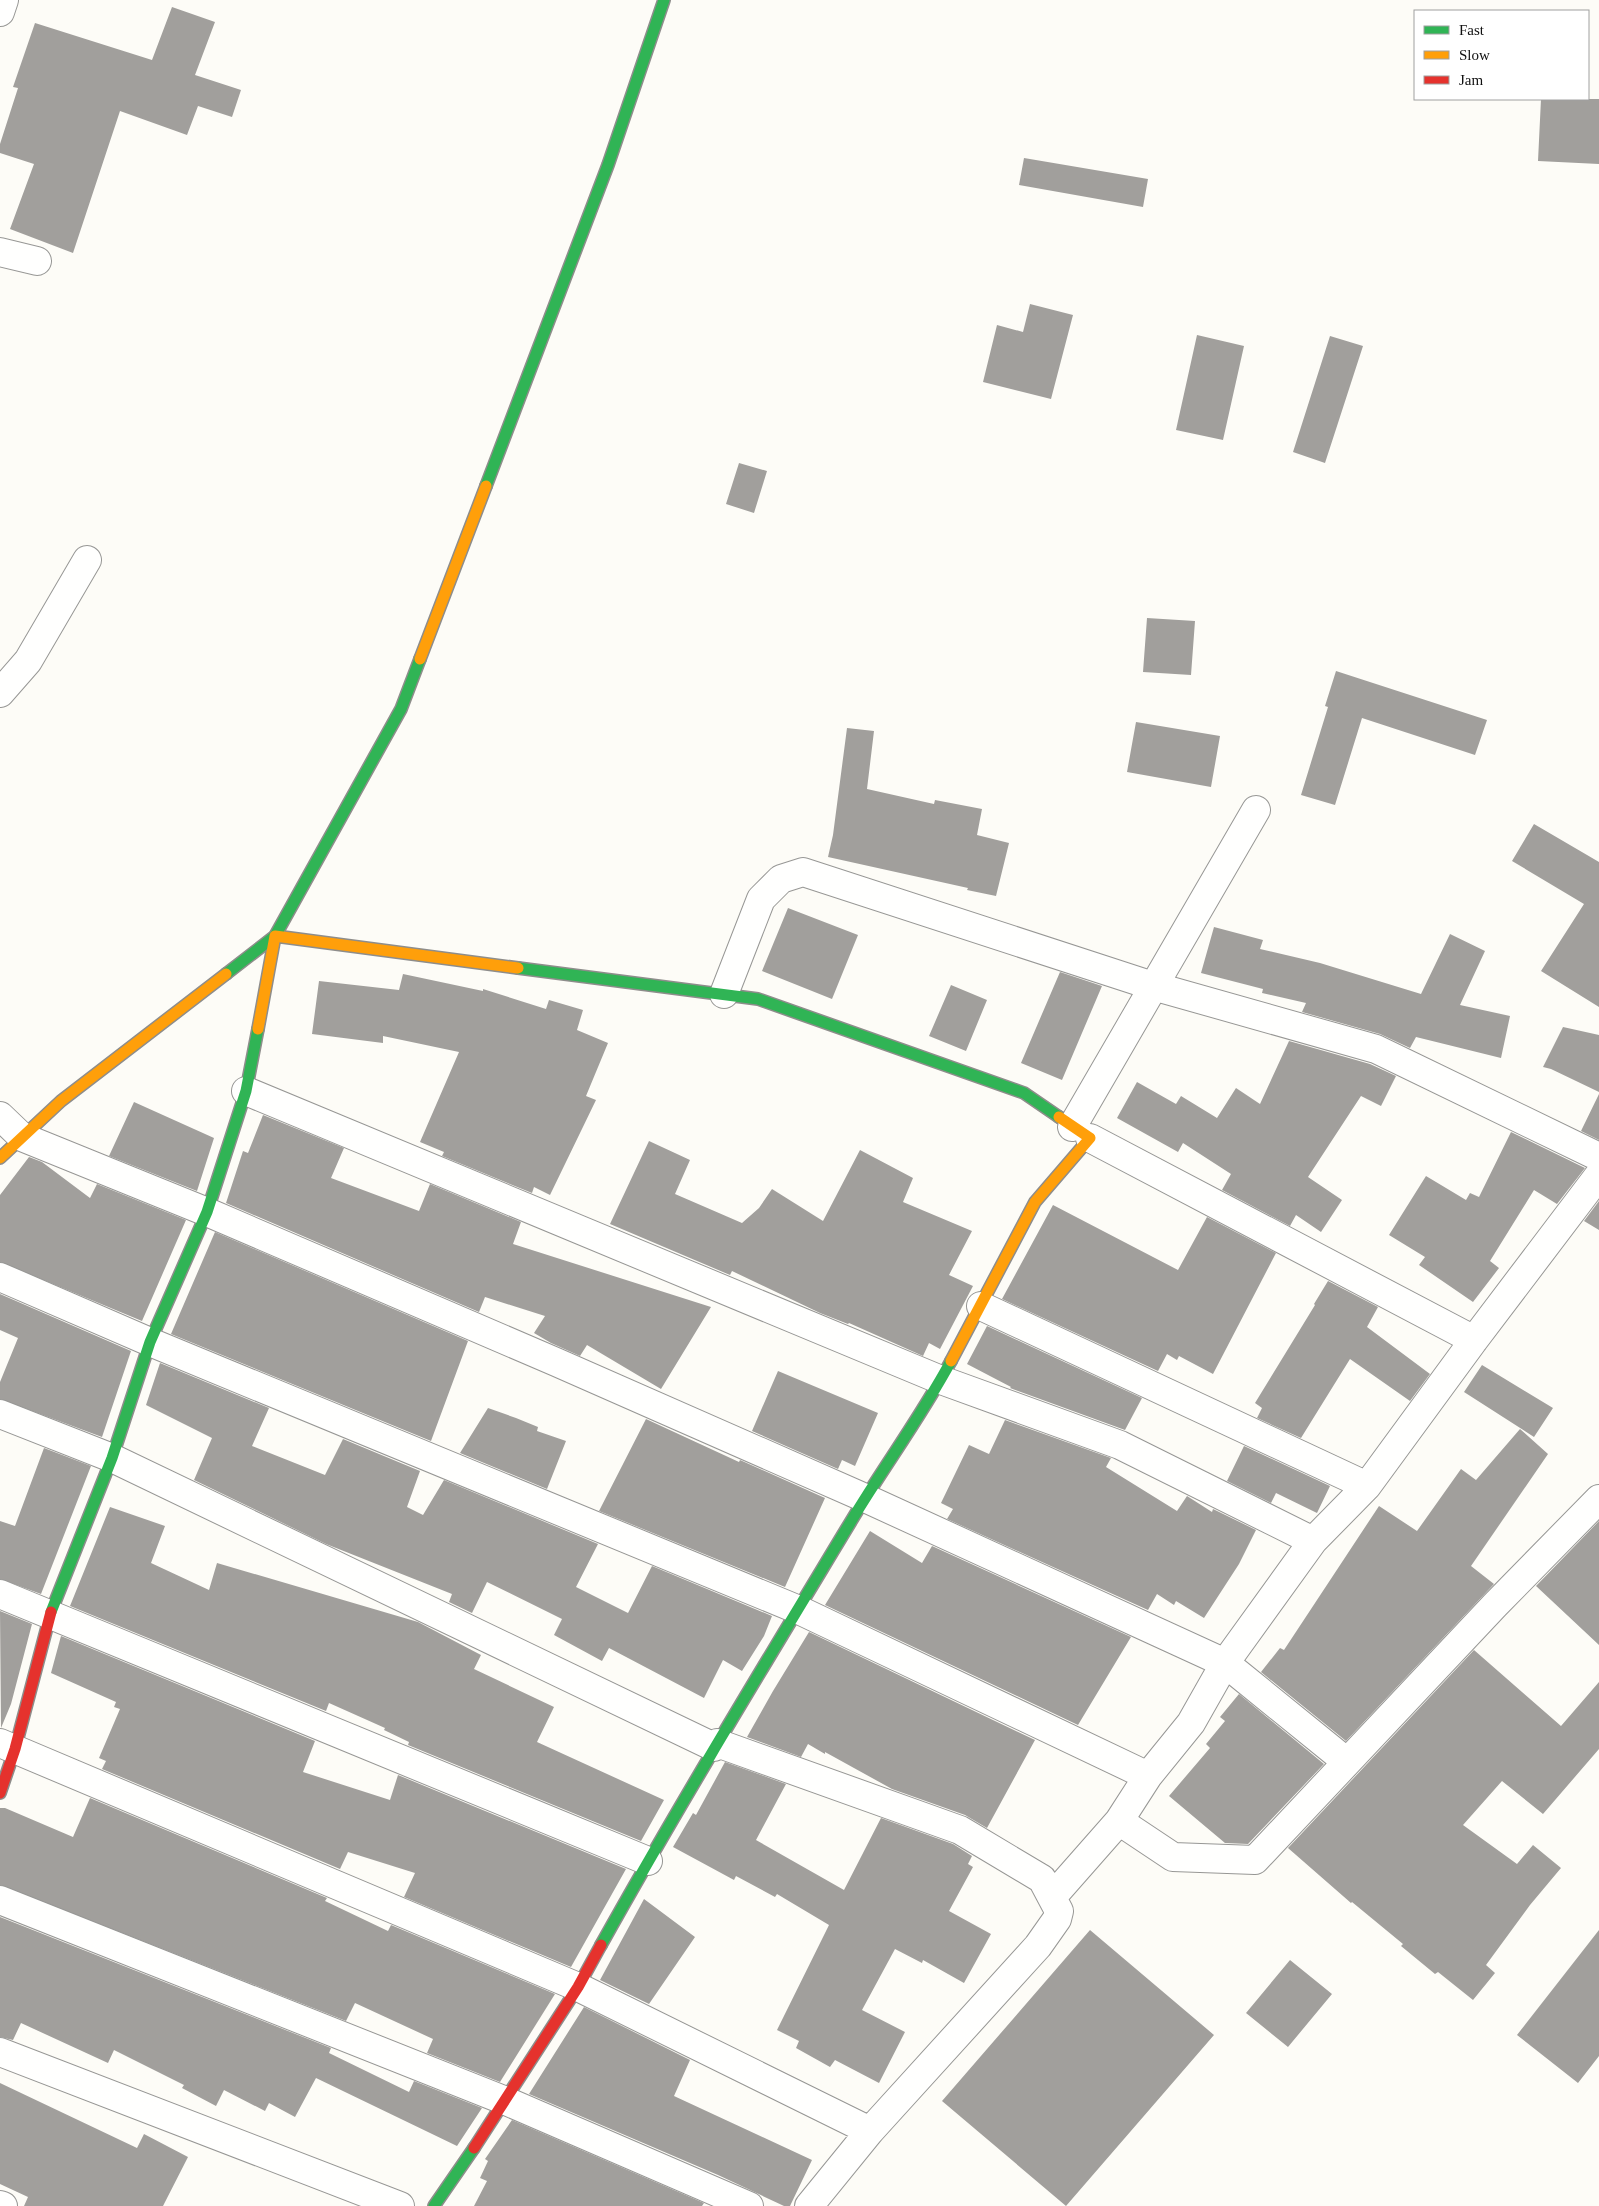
<svg xmlns="http://www.w3.org/2000/svg" width="1599" height="2206" font-family="'Times New Roman',serif">
	<style>
		.building { fill: #a19f9c }
		.lines { fill: none; stroke-linecap: round; stroke-linejoin: round }
		.street-casing { stroke: #979795; stroke-width: 30 }
		.fast-casing { stroke: #8e8d8b; stroke-width: 14 }
		.slow-casing { stroke: #8e8d8b; stroke-width: 14 }
		.jam-casing { stroke: #8e8d8b; stroke-width: 14 }
		.street { stroke: #fffffe; stroke-width: 28 }
		.fast { stroke: #30b455; stroke-width: 11 }
		.slow { stroke: #ff9f0a; stroke-width: 11 }
		.jam { stroke: #e5322d; stroke-width: 11 }
	</style>
	<rect width="100%" height="100%" fill="#fdfcf7"/>
	<path class="building" d="M 172,7 L 215,22 L 195,75 L 241,90 L 232,117 L 198,106 L 187,135 L 120,111 L 73,253 L 10,229 L 34,164 L 0,153 L 0,144 L 18,88 L 13,87 L 35,23 L 152,60 Z
		M 1541,99 L 1599,99 L 1599,164 L 1538,161 Z
		M 1024,158 L 1148,179 L 1143,207 L 1019,185 Z
		M 1030,304 L 1073,315 L 1051,399 L 983,382 L 997,325 L 1023,332 Z
		M 1197,335 L 1244,346 L 1223,440 L 1176,430 Z
		M 1330,336 L 1363,346 L 1325,463 L 1293,452 Z
		M 739,463 L 767,471 L 754,513 L 726,504 Z
		M 1147,618 L 1195,621 L 1191,675 L 1143,672 Z
		M 1336,671 L 1487,720 L 1475,755 L 1362,718 L 1335,805 L 1301,795 L 1328,707 L 1325,706 Z
		M 1136,722 L 1220,736 L 1211,787 L 1127,772 Z
		M 847,728 L 874,731 L 867,789 L 934,804 L 935,800 L 982,809 L 977,835 L 1009,843 L 996,896 L 967,890 L 968,888 L 828,857 L 833,835 Z
		M 1534,824 L 1599,862 L 1599,1007 L 1541,971 L 1584,904 L 1512,861 Z
		M 788,908 L 858,935 L 832,999 L 762,971 Z
		M 1214,927 L 1263,940 L 1260,949 L 1320,963 L 1421,994 L 1450,934 L 1485,951 L 1460,1005 L 1510,1016 L 1501,1058 L 1416,1037 L 1410,1048 L 1380,1034 L 1302,1012 L 1306,1003 L 1262,993 L 1263,989 L 1201,973 Z
		M 1060,972 L 1102,986 L 1062,1080 L 1021,1063 Z
		M 403,974 L 483,991 L 483,989 L 546,1009 L 549,1000 L 583,1010 L 577,1030 L 608,1043 L 586,1096 L 596,1100 L 550,1195 L 534,1187 L 532,1193 L 442,1156 L 444,1152 L 420,1142 L 459,1052 L 383,1036 L 383,1043 L 312,1034 L 319,981 L 399,990 Z
		M 951,985 L 987,1000 L 966,1051 L 929,1036 Z
		M 1563,1027 L 1599,1035 L 1599,1092 L 1551,1069 L 1543,1067 Z
		M 1289,1041 L 1370,1064 L 1396,1076 L 1381,1106 L 1361,1096 L 1308,1177 L 1342,1200 L 1321,1232 L 1296,1215 L 1290,1226 L 1222,1190 L 1231,1174 L 1183,1143 L 1178,1152 L 1117,1118 L 1137,1082 L 1176,1104 L 1181,1096 L 1217,1118 L 1236,1088 L 1260,1104 Z
		M 1599,1094 L 1599,1140 L 1581,1131 Z
		M 134,1102 L 214,1138 L 197,1191 L 109,1156 Z
		M 263,1115 L 344,1148 L 331,1178 L 419,1211 L 430,1184 L 521,1222 L 513,1244 L 711,1307 L 661,1389 L 587,1345 L 580,1356 L 551,1343 L 534,1333 L 545,1316 L 485,1297 L 479,1312 L 226,1203 L 243,1151 L 248,1153 Z
		M 1511,1132 L 1585,1168 L 1557,1204 L 1534,1190 L 1490,1261 L 1499,1268 L 1473,1302 L 1419,1265 L 1425,1257 L 1389,1235 L 1426,1176 L 1466,1200 L 1470,1193 L 1479,1197 Z
		M 649,1141 L 690,1160 L 675,1194 L 742,1223 L 759,1208 L 772,1189 L 823,1221 L 860,1150 L 913,1178 L 903,1202 L 972,1231 L 949,1275 L 973,1286 L 940,1349 L 929,1343 L 923,1356 L 849,1323 L 848,1324 L 820,1313 L 732,1271 L 730,1275 L 610,1224 Z
		M 29,1157 L 42,1162 L 90,1198 L 97,1184 L 186,1220 L 142,1321 L 0,1262 L 0,1195 Z
		M 1599,1201 L 1599,1230 L 1584,1221 Z
		M 1053,1205 L 1178,1270 L 1207,1217 L 1276,1253 L 1213,1374 L 1179,1356 L 1177,1360 L 1167,1354 L 1158,1371 L 1002,1299 Z
		M 215,1232 L 468,1341 L 431,1441 L 171,1334 Z
		M 1328,1281 L 1378,1307 L 1367,1327 L 1430,1374 L 1410,1401 L 1350,1359 L 1301,1438 L 1257,1418 L 1262,1408 L 1255,1403 L 1315,1305 L 1314,1304 Z
		M 0,1294 L 131,1351 L 102,1437 L 0,1399 L 0,1382 L 18,1338 L 0,1330 Z
		M 987,1326 L 1142,1398 L 1125,1430 L 1010,1388 L 1011,1387 L 967,1364 Z
		M 160,1363 L 269,1408 L 252,1446 L 325,1475 L 343,1439 L 420,1471 L 407,1507 L 423,1515 L 444,1480 L 598,1544 L 576,1587 L 628,1613 L 652,1566 L 772,1616 L 764,1636 L 742,1671 L 723,1660 L 704,1698 L 609,1648 L 602,1661 L 554,1635 L 562,1619 L 487,1582 L 472,1613 L 449,1602 L 452,1594 L 326,1544 L 194,1480 L 212,1438 L 146,1405 Z
		M 1482,1365 L 1553,1408 L 1534,1437 L 1464,1392 Z
		M 778,1371 L 878,1413 L 855,1466 L 842,1460 L 838,1469 L 752,1431 Z
		M 488,1408 L 516,1418 L 538,1427 L 537,1431 L 566,1441 L 547,1489 L 460,1453 Z
		M 646,1419 L 739,1462 L 740,1460 L 825,1498 L 785,1587 L 599,1511 Z
		M 1005,1420 L 1111,1458 L 1106,1467 L 1177,1511 L 1187,1496 L 1212,1512 L 1213,1509 L 1256,1530 L 1239,1564 L 1204,1618 L 1176,1601 L 1174,1605 L 1157,1594 L 1148,1610 L 947,1519 L 953,1509 L 941,1503 L 969,1445 L 989,1454 Z
		M 1520,1429 L 1548,1454 L 1471,1566 L 1494,1584 L 1346,1741 L 1261,1672 L 1280,1648 L 1284,1650 L 1379,1506 L 1417,1531 L 1461,1469 L 1476,1480 Z
		M 1244,1446 L 1330,1486 L 1317,1513 L 1276,1493 L 1271,1503 L 1227,1481 Z
		M 44,1448 L 91,1466 L 41,1594 L 0,1579 L 0,1521 L 15,1526 Z
		M 110,1507 L 165,1526 L 151,1563 L 209,1590 L 217,1563 L 418,1622 L 481,1655 L 474,1669 L 554,1707 L 537,1742 L 664,1800 L 641,1841 L 408,1745 L 409,1742 L 384,1730 L 385,1728 L 329,1703 L 326,1711 L 70,1606 Z
		M 1599,1521 L 1599,1645 L 1536,1586 Z
		M 870,1531 L 922,1563 L 932,1546 L 1131,1637 L 1078,1725 L 825,1605 Z
		M 0,1611 L 32,1624 L 11,1704 L 1,1728 Z
		M 809,1632 L 1035,1740 L 987,1828 L 965,1815 L 892,1789 L 825,1752 L 825,1754 L 808,1744 L 801,1757 L 747,1737 L 773,1691 Z
		M 61,1636 L 315,1741 L 303,1772 L 390,1800 L 398,1775 L 626,1869 L 571,1967 L 404,1897 L 415,1873 L 348,1852 L 340,1869 L 102,1769 L 106,1761 L 99,1758 L 120,1709 L 114,1707 L 116,1702 L 51,1673 Z
		M 1474,1650 L 1561,1726 L 1599,1682 L 1599,1749 L 1543,1814 L 1502,1781 L 1463,1825 L 1517,1864 L 1533,1845 L 1561,1868 L 1530,1905 L 1486,1965 L 1495,1973 L 1473,2000 L 1438,1972 L 1435,1974 L 1401,1946 L 1403,1944 L 1352,1902 L 1351,1903 L 1288,1848 Z
		M 1239,1694 L 1324,1764 L 1248,1844 L 1225,1843 L 1169,1796 L 1210,1748 L 1206,1744 L 1225,1721 L 1220,1717 Z
		M 725,1762 L 786,1784 L 756,1840 L 844,1890 L 881,1818 L 953,1844 L 972,1856 L 968,1864 L 973,1867 L 949,1911 L 991,1934 L 964,1983 L 923,1960 L 922,1963 L 895,1949 L 862,2010 L 905,2032 L 879,2083 L 835,2060 L 830,2067 L 796,2048 L 799,2041 L 777,2030 L 829,1925 L 777,1894 L 775,1897 L 736,1876 L 734,1880 L 673,1847 L 693,1813 L 696,1815 Z
		M 90,1798 L 327,1898 L 325,1901 L 388,1931 L 391,1925 L 555,1994 L 500,2082 L 427,2053 L 433,2039 L 355,2003 L 346,2021 L 0,1885 L 0,1808 L 5,1808 L 73,1837 Z
		M 644,1899 L 695,1937 L 649,2004 L 600,1980 Z
		M 0,1917 L 331,2048 L 329,2053 L 409,2092 L 414,2081 L 482,2108 L 457,2146 L 316,2078 L 295,2117 L 269,2103 L 265,2111 L 224,2090 L 216,2106 L 182,2088 L 184,2085 L 114,2050 L 108,2063 L 21,2023 L 13,2040 L 0,2037 Z
		M 1090,1930 L 1214,2035 L 1066,2206 L 942,2101 Z
		M 1599,1930 L 1599,2056 L 1578,2083 L 1517,2035 Z
		M 1290,1960 L 1332,1994 L 1288,2047 L 1246,2013 Z
		M 584,2007 L 690,2060 L 674,2096 L 812,2160 L 790,2206 L 784,2206 L 718,2175 L 529,2094 Z
		M 0,2083 L 137,2148 L 144,2134 L 188,2157 L 163,2206 L 24,2206 L 28,2197 L 0,2184 Z
		M 512,2120 L 704,2203 L 702,2206 L 474,2206 L 487,2181 L 480,2178 L 488,2161 L 485,2159 Z"/>
	<g class="lines">
		<g class="street-casing">
			<path id="street" d="M 0,12 L 4,0
				M 0,252 L 37,261
				M 0,693 L 28,661 L 87,560
				M 724,994 L 761,899 L 781,879 L 803,872 L 1153,986 L 1376,1049 L 1599,1157
				M 246,1091 L 941,1380 L 1120,1445 L 1313,1541
				M 0,1116 L 22,1137 L 207,1212 L 556,1362 L 865,1498 L 1225,1663 L 1347,1762
				M 1072,1127 L 1256,810
				M 1090,1138 L 1474,1340
				M 0,1277 L 150,1342 L 799,1610 L 1148,1776
				M 981,1306 L 1367,1486
				M 0,1414 L 112,1458 L 714,1747 L 717,1743 L 960,1830 L 1042,1879 L 1059,1911 L 1057,1919 L 1038,1946 L 870,2131 L 809,2206
				M 0,1594 L 648,1861
				M 0,1743 L 578,1987 L 870,2131
				M 1119,1821 L 1173,1857 L 1255,1860 L 1495,1605 L 1599,1499
				M 1053,1896 L 1119,1821 L 1148,1776 L 1191,1723 L 1225,1663 L 1313,1541 L 1367,1486 L 1474,1340 L 1599,1175
				M 0,1900 L 506,2101 L 749,2206
				M 0,2052 L 400,2206
				M 0,2205 L 3,2206"/>
		</g>
		<g class="fast-casing">
			<path id="fast" d="M 486,486 L 608,165 L 664,0
				M 518,968 L 758,999 L 1024,1093 L 1059,1117
				M 226,974 L 275,936 L 401,709 L 420,659
				M 51,1612 L 112,1458 L 150,1342 L 207,1212 L 246,1091 L 258,1029
				M 601,1945 C 682,1800 768,1659 853,1518 C 885,1465 922,1415 951,1361
				M 434,2206 L 474,2148"/>
		</g>
		<g class="slow-casing">
			<path id="slow" d="M 420,659 L 486,486
				M 258,1029 L 275,936 L 518,968
				M 0,1158 L 61,1101 L 226,974
				M 951,1361 L 1035,1202 L 1090,1138 L 1059,1117"/>
		</g>
		<g class="jam-casing">
			<path id="jam" d="M 0,1793 L 15,1749 L 51,1612
				M 474,2148 L 578,1987 L 601,1945"/>
		</g>
		<use href="#street" class="street"/>
		<use href="#fast" class="fast"/>
		<use href="#slow" class="slow"/>
		<use href="#jam" class="jam"/>
	</g>
	<rect x="1414" y="10" width="175" height="90" fill="#ffffff" stroke="#a0a0a0"/>
	<rect x="1424" y="26" width="25" height="8" fill="#30b455" stroke="#a0a0a0"/>
	<text x="1459" y="35" font-size="15" fill="#111111">Fast</text>
	<rect x="1424" y="51" width="25" height="8" fill="#ff9f0a" stroke="#a0a0a0"/>
	<text x="1459" y="60" font-size="15" fill="#111111">Slow</text>
	<rect x="1424" y="76" width="25" height="8" fill="#e5322d" stroke="#a0a0a0"/>
	<text x="1459" y="85" font-size="15" fill="#111111">Jam</text>
</svg>
